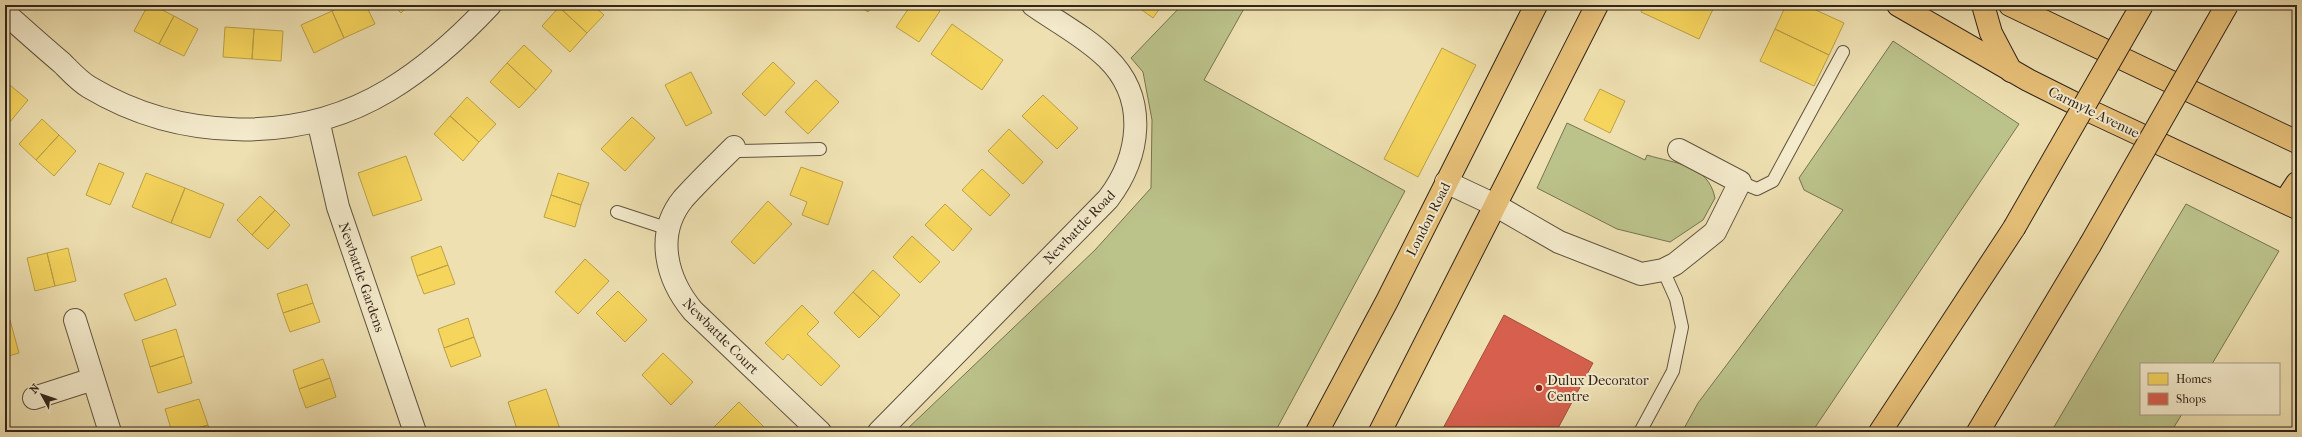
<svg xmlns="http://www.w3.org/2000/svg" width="2302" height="437" font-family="'IM FELL French Canon',serif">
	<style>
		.green { fill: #bbc28a; stroke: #767452 }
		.homes { fill: #f6d55c; stroke: #bba048 }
		.shops { fill: #d6604d; stroke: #a54e3e }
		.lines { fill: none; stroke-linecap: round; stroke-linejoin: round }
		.service-casing { stroke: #615440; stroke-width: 14 }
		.minor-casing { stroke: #615440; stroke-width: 24 }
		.primary-casing { stroke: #32251b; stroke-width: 24 }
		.motorway-casing { stroke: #32251b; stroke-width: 24 }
		.service { stroke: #f4ebcc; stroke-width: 12 }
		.minor { stroke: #f4ebcc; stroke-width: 22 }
		.primary { stroke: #e7c078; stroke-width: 22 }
		.motorway { stroke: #e7c078; stroke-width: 22 }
		.motorway-bridge-casing { stroke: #32251b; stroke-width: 24; stroke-linecap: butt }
		.motorway-bridge { stroke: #e7c078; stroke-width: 22 }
		.poi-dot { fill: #8f2418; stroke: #f4ebcc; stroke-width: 1.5 }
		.labels { text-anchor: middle; stroke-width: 4; stroke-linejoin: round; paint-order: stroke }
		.street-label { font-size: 14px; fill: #32251b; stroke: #f4ebcc }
		.poi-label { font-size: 14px; fill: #32251b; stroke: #f4ebcc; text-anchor: start }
	</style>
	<rect width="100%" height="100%" fill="#eee0b1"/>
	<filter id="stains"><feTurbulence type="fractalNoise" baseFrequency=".005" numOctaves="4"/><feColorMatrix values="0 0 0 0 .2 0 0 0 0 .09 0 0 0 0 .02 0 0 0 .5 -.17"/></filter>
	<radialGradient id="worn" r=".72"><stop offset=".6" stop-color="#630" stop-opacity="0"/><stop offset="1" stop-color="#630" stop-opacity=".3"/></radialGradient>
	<path class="green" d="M 1182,5 L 1246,5 L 1204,80 L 1405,191 L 1275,432 L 904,432 L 1095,250 L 1151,188 L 1152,120 L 1143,72 L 1131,58 Z
		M 1893,41 L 2019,124 L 1812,432 L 1682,432 L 1698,403 L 1843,210 L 1804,190 L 1799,178 Z
		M 1567,123 L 1645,160 L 1647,155 C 1676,164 1708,164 1715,198 L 1703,220 L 1670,242 L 1617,229 L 1537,188 Z
		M 2186,204 L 2279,251 L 2212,364 L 2141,364 L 2141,414 L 2182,414 L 2171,432 L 2051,432 Z"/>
	<path class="homes" d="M 148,5 L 153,5 L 174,16 L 159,44 L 134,31 Z
		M 344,5 L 366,5 L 375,24 L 344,38 L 332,11 Z
		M 393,5 L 409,5 L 401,13 Z
		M 561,5 L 593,5 L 604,15 L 587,33 L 559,7 Z
		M 858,5 L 873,5 L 868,12 Z
		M 911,5 L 930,5 L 940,11 L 919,42 L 896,27 Z
		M 1135,5 L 1162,5 L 1153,18 Z
		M 1644,5 L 1710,5 L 1714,7 L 1699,39 L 1641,12 Z
		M 1786,5 L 1805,5 L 1844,23 L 1829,55 L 1775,29 Z
		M 559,7 L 587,33 L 570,52 L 542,26 Z
		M 332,11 L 344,38 L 314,53 L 301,25 Z
		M 174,16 L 198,29 L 184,56 L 159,44 Z
		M 952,24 L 1003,60 L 982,90 L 931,54 Z
		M 225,27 L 254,29 L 252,59 L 223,57 Z
		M 254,29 L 283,31 L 281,61 L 252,59 Z
		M 1775,29 L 1829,55 L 1814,86 L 1760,61 Z
		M 524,45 L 552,71 L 536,90 L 507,63 Z
		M 1442,48 L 1476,65 L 1418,177 L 1384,159 Z
		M 773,62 L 795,83 L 765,116 L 742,94 Z
		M 507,63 L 536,90 L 519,108 L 490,82 Z
		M 691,72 L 712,113 L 686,126 L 665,85 Z
		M 816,80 L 839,102 L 808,134 L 785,112 Z
		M 5,81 L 28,100 L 5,128 Z
		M 1600,89 L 1625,101 L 1610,133 L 1584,120 Z
		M 1043,95 L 1078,128 L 1057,149 L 1022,116 Z
		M 467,97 L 496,124 L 479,142 L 450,116 Z
		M 450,116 L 479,142 L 463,161 L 434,134 Z
		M 632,117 L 655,138 L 625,171 L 601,149 Z
		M 42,119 L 59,135 L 36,160 L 19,144 Z
		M 1009,129 L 1043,162 L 1023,184 L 988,151 Z
		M 59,135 L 76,151 L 54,176 L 36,160 Z
		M 406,156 L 422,200 L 373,216 L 358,173 Z
		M 99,163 L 124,173 L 110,205 L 86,195 Z
		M 801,167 L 843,182 L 828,225 L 802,215 L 807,202 L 790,195 Z
		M 982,169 L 1010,195 L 990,216 L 962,190 Z
		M 146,173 L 185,188 L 171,223 L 132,207 Z
		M 558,173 L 589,183 L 581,205 L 551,195 Z
		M 185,188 L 224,204 L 210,238 L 171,223 Z
		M 551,195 L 581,205 L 575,227 L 544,217 Z
		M 260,196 L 275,210 L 252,235 L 237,220 Z
		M 768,201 L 792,224 L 754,264 L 731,242 Z
		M 945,204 L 972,229 L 953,251 L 925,225 Z
		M 275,210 L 290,225 L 268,249 L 252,235 Z
		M 912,236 L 940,262 L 920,283 L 893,257 Z
		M 441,246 L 448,265 L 417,276 L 411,257 Z
		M 68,248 L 76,281 L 55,286 L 47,253 Z
		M 47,253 L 55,286 L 35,291 L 27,258 Z
		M 585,259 L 609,281 L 578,314 L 555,292 Z
		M 448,265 L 455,284 L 424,294 L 417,276 Z
		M 873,270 L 900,295 L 880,317 L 853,292 Z
		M 166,278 L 176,305 L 135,321 L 124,294 Z
		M 307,284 L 313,303 L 283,313 L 277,294 Z
		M 618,291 L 647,320 L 625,342 L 596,313 Z
		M 853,292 L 880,317 L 859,338 L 834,313 Z
		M 313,303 L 320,322 L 290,332 L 283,313 Z
		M 802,305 L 819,322 L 807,334 L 840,366 L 821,386 L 788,354 L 783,360 L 765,343 Z
		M 468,318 L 474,337 L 444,348 L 438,329 Z
		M 10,320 L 19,353 L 5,357 L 5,322 Z
		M 176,329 L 184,356 L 150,367 L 142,340 Z
		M 474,337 L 481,356 L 451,367 L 444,348 Z
		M 663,353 L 693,382 L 671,405 L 642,375 Z
		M 184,356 L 192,383 L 158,393 L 150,367 Z
		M 323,359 L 330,378 L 299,389 L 293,370 Z
		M 330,378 L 336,397 L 306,408 L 299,389 Z
		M 546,389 L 561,432 L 518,432 L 508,402 Z
		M 199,399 L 208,425 L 185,432 L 172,432 L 165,409 Z
		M 739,402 L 769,432 L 709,432 Z
		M 208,425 L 210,432 L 185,432 Z"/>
	<path class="shops" d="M 1504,315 L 1593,363 L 1556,432 L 1441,432 Z"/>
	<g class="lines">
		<g class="service-casing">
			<path id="service" d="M 734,147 L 739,151 L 820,149
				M 1740,182 L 1757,189 L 1773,181 L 1843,52
				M 617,212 L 669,229
				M 1640,432 L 1673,371 L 1682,327 L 1676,299 L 1663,270"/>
		</g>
		<g class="minor-casing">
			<path id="minor" d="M 5,13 C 24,30 43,47 62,63 C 70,71 79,81 89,87 C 179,141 298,145 389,90 C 427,67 460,37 490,5
				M 318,120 L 338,207 L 415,432
				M 734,147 C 717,164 699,181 683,199 C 654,235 667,280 693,311 L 820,432
				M 1446,182 L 1495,205 L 1559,242 L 1641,274 L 1663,270 L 1675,264 L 1715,232 L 1740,182 L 1679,150
				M 75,320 L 110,432
				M 34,398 L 93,379
				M 879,432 L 1108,199 C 1140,157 1149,99 1107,58 C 1086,37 1057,22 1033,5"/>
		</g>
		<g class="primary-casing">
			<path id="primary" d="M 1898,5 L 2028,80 L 2092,112 L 2297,208
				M 2010,5 L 2297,142
				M 1317,432 L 1387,301 L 1536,5
				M 1380,432 L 1597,5"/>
		</g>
		<g class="motorway-casing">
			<path id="motorway" d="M 1983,5 L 1991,33 L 2011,71
				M 2285,201 L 2297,183
				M 1880,432 L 2014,228
				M 1978,432 L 2090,245"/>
		</g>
		<use href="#service" class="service"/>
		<use href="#minor" class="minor"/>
		<use href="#primary" class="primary"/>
		<use href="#motorway" class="motorway"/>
		<g class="motorway-bridge-casing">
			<path id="motorway-bridge" d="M 2014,228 L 2142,5
				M 2090,245 L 2227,5"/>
		</g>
		<use href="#motorway-bridge" class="motorway-bridge"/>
	</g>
	<circle class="poi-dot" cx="1539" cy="388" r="4"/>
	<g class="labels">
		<g class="street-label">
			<text transform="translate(2094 112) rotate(26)" y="5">Carmyle Avenue</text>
			<text transform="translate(1428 219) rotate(-63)" y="5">London Road</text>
			<text transform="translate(1079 227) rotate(-46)" y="5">Newbattle Road</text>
			<text transform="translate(362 277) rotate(71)" y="5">Newbattle Gardens</text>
			<text transform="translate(721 336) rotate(45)" y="5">Newbattle Court</text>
		</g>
		<g class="poi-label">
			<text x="1547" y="385">Dulux Decorator<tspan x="1547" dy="16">Centre</tspan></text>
		</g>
	</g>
	<rect width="2302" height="437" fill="none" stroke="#eee0b1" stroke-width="20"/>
	<rect x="6" y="6" width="2290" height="425" fill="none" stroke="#32251b" stroke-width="2"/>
	<rect x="10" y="10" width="2282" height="417" fill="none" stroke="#32251b"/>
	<rect x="2140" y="363" width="140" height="52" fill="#f4ebcc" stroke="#a69c85"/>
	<rect x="2148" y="373" width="20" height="12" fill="#f6d55c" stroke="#a69c85"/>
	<text x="2176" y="383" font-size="12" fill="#32251b">Homes</text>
	<rect x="2148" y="393" width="20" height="12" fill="#d6604d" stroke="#a69c85"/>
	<text x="2176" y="403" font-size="12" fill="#32251b">Shops</text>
	<g transform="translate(42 395) rotate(310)" stroke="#f4ebcc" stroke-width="3" paint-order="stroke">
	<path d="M0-3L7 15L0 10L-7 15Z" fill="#32251b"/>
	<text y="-6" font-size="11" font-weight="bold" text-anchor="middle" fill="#32251b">N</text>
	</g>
	<rect width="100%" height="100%" filter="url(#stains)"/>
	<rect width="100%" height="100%" fill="url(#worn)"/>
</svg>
